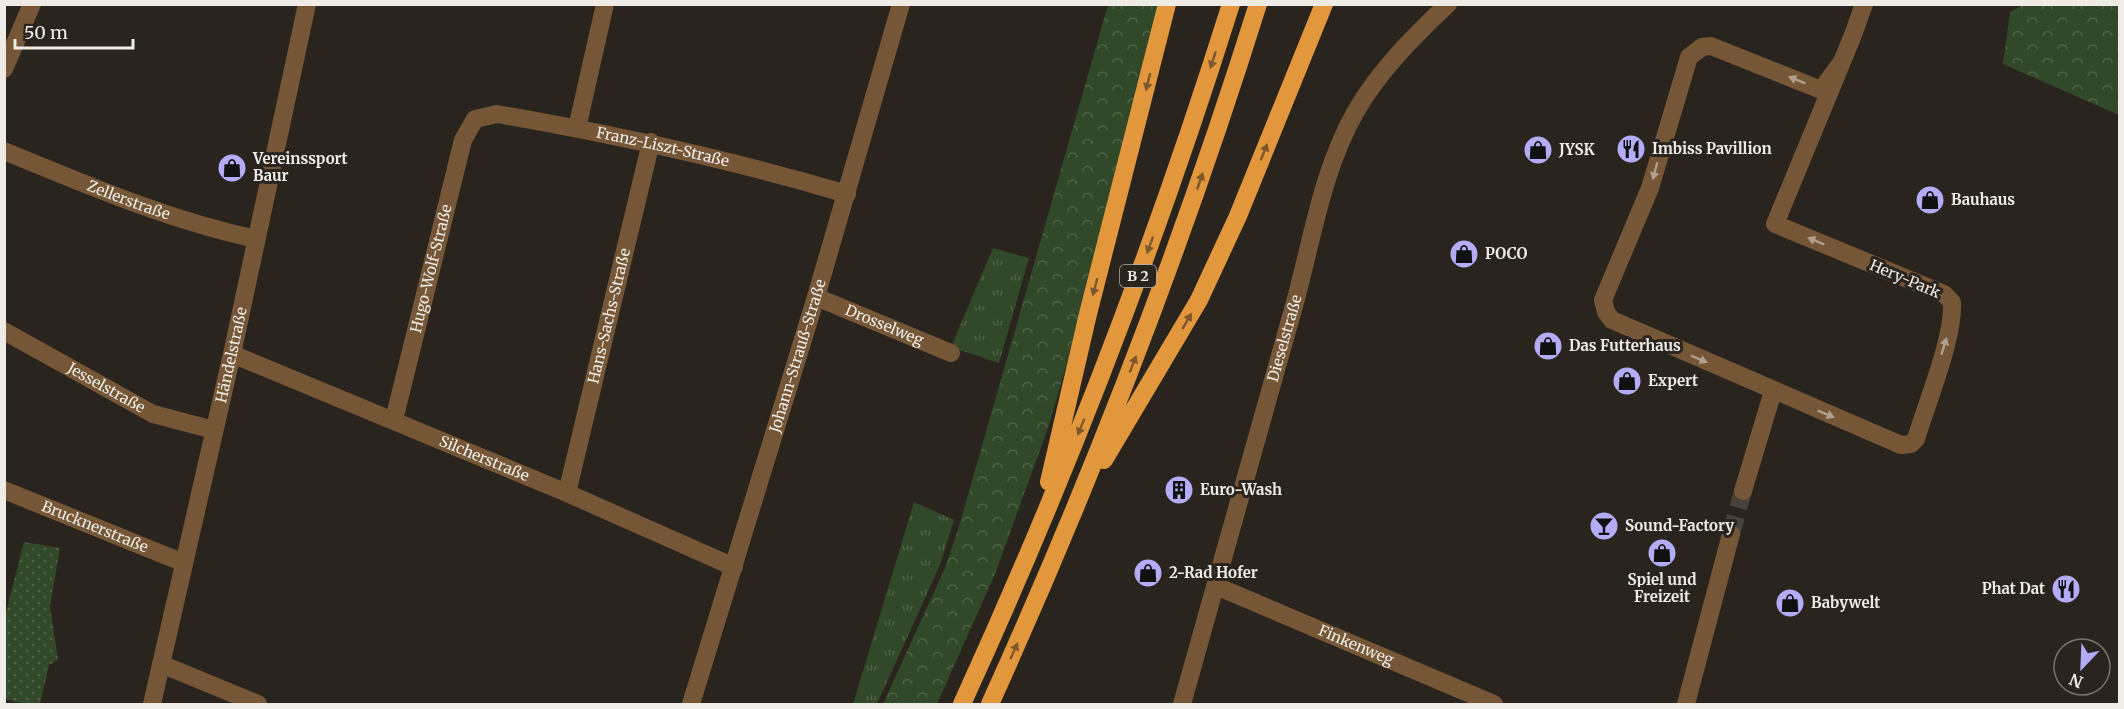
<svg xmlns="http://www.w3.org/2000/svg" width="2124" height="709" font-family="Merriweather,serif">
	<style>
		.grass { fill: url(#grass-tufts) }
		.forest { fill: url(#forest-crowns) }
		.park { fill: url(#park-dots) }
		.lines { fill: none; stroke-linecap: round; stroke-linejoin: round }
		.minor-tunnel { stroke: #48423d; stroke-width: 18; stroke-dasharray: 18 9; stroke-linecap: butt }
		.minor { stroke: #755636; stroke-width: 18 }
		.highway { stroke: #e3973c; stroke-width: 18 }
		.oneway { fill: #7d582c }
		.oneway2 { fill: #b2a08e }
		.labels { text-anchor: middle; stroke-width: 6; stroke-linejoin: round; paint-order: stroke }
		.shield { fill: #2a241f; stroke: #b4afab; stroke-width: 1.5 }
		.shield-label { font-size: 14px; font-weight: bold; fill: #efebe7 }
		.street-label { font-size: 15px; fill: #efebe7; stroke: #2a241f }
		.poi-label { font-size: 15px; font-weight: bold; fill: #efebe7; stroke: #2a241f; text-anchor: start }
	</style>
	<defs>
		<pattern id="grass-tufts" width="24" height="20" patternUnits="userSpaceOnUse" patternTransform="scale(1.5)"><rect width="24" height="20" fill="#314928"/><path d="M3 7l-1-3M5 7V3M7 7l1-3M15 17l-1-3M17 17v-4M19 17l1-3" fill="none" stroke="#4f6347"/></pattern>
		<pattern id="forest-crowns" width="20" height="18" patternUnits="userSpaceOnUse" patternTransform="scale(1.5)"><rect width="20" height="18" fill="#314928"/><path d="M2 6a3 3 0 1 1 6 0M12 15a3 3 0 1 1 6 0" fill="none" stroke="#4f6347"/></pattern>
		<pattern id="park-dots" width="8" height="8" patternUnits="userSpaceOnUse" patternTransform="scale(1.5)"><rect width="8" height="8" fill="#314928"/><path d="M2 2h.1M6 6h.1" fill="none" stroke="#4f6347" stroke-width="1.8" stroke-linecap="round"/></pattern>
	</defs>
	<rect width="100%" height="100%" fill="#2a241f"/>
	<path class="grass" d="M 993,248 L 1029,258 L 999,363 L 951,347 Z
		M 914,502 L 954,520 L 940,565 L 877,704 L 853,704 Z"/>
	<path class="forest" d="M 1108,5 L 1158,5 L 1067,363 L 1049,425 L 995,574 L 937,704 L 883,704 L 945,568 L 960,523 Z
		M 2023,5 L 2119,5 L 2119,115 L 2003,64 L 2010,12 Z"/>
	<path class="park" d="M 24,542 L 60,548 L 50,606 L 58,660 L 49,665 L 40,704 L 24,704 L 5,699 L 5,616 Z"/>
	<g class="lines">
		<path class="minor-tunnel" d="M 1731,534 L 1743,491"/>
		<g class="minor">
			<path d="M 1841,63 L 1821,90 L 1711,46 L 1702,47 L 1689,57 L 1650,188 L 1603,300 L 1606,312 L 1612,320 L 1901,445 L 1911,444 L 1916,439 C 1927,402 1954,338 1952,302 L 1944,294 L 1775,224 L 1853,35 L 1864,4"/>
			<path d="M 4,69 L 32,4"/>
			<path d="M 577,128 L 605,4"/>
			<path id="s1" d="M 4,151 C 87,185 168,220 256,239"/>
			<path id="s2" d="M 816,297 L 951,353"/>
			<path id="s3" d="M 4,331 L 153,414 L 214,430"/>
			<path id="s4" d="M 232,354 L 567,493 L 734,567"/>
			<path id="s5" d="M 394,420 L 463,140 L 475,119 L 497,114 C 618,135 729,159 847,194"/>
			<path id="s6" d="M 4,490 L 184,563"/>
			<path d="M 1743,491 L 1773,391"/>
			<path id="s7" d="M 567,493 L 651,142"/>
			<path id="s8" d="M 1216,586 L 1494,704"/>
			<path d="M 161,664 L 258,704"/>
			<path id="s9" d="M 152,704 L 232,354 L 307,4"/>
			<path id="s10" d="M 691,704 L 816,297 L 901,4"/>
			<path id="s11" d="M 1182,704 C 1219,572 1256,439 1294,306 C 1312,241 1322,170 1356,111 C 1379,71 1414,36 1448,4"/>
			<path d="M 1686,704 L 1731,534"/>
		</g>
		<path class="highway" d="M 1104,460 L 1199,300 L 1238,216 L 1324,4
			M 1049,482 L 1088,314 L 1167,4
			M 962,704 C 1066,477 1156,243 1231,4
			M 990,704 C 1093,477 1183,243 1258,4"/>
	</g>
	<defs><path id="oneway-solid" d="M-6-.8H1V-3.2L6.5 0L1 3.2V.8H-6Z" transform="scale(1.5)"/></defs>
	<g class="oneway">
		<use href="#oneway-solid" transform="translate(1213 60) rotate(108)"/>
		<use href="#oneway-solid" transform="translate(1148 82) rotate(104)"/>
		<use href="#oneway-solid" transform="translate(1264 152) rotate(-68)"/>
		<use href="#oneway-solid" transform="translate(1200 181) rotate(-71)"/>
		<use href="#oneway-solid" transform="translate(1150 245) rotate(110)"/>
		<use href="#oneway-solid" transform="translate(1095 287) rotate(105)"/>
		<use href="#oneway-solid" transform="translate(1187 321) rotate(-60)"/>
		<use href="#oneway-solid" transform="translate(1133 364) rotate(-69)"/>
		<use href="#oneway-solid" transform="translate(1081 427) rotate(112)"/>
		<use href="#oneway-solid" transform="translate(1014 651) rotate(-66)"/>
	</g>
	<g class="oneway2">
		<use href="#oneway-solid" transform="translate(1797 80) rotate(-158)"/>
		<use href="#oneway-solid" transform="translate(1655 171) rotate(105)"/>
		<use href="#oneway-solid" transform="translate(1816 241) rotate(-157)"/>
		<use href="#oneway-solid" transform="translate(1944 346) rotate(-73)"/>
		<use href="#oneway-solid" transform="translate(1699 359) rotate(23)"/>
		<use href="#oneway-solid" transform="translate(1826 414) rotate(23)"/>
	</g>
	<defs>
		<g id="restaurant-disc" transform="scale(1.5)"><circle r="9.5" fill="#b5acf8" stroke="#2a241f"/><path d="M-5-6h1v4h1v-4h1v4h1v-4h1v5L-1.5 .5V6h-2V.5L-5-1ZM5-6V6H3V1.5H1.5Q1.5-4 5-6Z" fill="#111"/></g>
		<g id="shop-disc" transform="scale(1.5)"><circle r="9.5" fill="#b5acf8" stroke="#2a241f"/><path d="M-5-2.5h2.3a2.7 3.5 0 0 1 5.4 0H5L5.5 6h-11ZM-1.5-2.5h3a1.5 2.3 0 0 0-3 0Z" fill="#111"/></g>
		<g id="building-disc" transform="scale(1.5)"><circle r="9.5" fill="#b5acf8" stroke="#2a241f"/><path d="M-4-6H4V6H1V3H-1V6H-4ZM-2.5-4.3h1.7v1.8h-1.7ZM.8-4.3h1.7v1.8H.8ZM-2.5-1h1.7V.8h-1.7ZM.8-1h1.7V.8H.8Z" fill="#111"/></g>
		<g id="bar-disc" transform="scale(1.5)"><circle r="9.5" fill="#b5acf8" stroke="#2a241f"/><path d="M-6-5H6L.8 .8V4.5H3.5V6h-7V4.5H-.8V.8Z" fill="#111"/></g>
	</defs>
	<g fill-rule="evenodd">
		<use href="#restaurant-disc" x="1631" y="149"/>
		<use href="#shop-disc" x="1538" y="150"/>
		<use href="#shop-disc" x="232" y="168"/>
		<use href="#shop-disc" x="1930" y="200"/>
		<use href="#shop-disc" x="1464" y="254"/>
		<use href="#shop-disc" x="1548" y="346"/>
		<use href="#shop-disc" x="1627" y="381"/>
		<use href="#building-disc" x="1179" y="490"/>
		<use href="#bar-disc" x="1604" y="526"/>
		<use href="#shop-disc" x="1662" y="553"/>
		<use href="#shop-disc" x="1148" y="573"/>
		<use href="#restaurant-disc" x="2066" y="589"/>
		<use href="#shop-disc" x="1790" y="603"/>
	</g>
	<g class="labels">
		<rect class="shield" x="1120" y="265" width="36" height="22" rx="4.5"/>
		<g class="shield-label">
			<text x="1138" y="281">B 2</text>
		</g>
		<g class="street-label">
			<text dy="5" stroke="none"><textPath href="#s5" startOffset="504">Franz-Liszt-Straße</textPath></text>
			<text dy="5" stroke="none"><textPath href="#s1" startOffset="134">Zellerstraße</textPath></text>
			<text dy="5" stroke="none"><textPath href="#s5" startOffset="156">Hugo-Wolf-Straße</textPath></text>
			<text transform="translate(1905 279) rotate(23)" y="5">Hery-Park</text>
			<text dy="5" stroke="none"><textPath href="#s7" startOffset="182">Hans-Sachs-Straße</textPath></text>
			<text dy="5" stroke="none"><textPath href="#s2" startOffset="74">Drosselweg</textPath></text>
			<text dy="5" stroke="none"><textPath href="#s11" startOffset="380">Dieselstraße</textPath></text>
			<text dy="5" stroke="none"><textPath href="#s9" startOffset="358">Händelstraße</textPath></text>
			<text dy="5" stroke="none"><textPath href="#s10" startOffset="364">Johann-Strauß-Straße</textPath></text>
			<text dy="5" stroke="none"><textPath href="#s3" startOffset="117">Jesselstraße</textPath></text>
			<text dy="5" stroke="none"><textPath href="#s4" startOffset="273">Silcherstraße</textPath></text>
			<text dy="5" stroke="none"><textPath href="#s6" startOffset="98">Brucknerstraße</textPath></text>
			<text dy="5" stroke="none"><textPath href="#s8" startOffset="152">Finkenweg</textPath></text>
		</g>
		<g class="poi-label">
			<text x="1652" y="154">Imbiss Pavillion</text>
			<text x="1559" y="155">JYSK</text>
			<text x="253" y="164">Vereinssport<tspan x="253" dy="17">Baur</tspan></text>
			<text x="1951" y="205">Bauhaus</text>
			<text x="1485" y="259">POCO</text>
			<text x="1569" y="351">Das Futterhaus</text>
			<text x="1648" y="386">Expert</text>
			<text x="1200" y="495">Euro-Wash</text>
			<text x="1625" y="531">Sound-Factory</text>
			<text x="1169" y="578">2-Rad Hofer</text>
			<text x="1662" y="585" text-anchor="middle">Spiel und<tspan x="1662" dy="17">Freizeit</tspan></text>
			<text x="2045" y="594" text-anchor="end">Phat Dat</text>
			<text x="1811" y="608">Babywelt</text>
		</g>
	</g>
	<rect width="2124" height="709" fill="none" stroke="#efebe7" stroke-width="12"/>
	<g transform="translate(2082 667) rotate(203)"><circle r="28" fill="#2a241f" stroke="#79746f" stroke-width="1.5"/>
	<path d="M0-4.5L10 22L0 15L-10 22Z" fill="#b5acf8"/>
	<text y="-9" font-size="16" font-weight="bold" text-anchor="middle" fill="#efebe7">N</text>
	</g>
	<path d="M15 39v9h118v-9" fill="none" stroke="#efebe7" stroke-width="3"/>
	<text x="24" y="39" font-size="18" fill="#efebe7" stroke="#2a241f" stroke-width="4.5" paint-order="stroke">50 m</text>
</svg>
